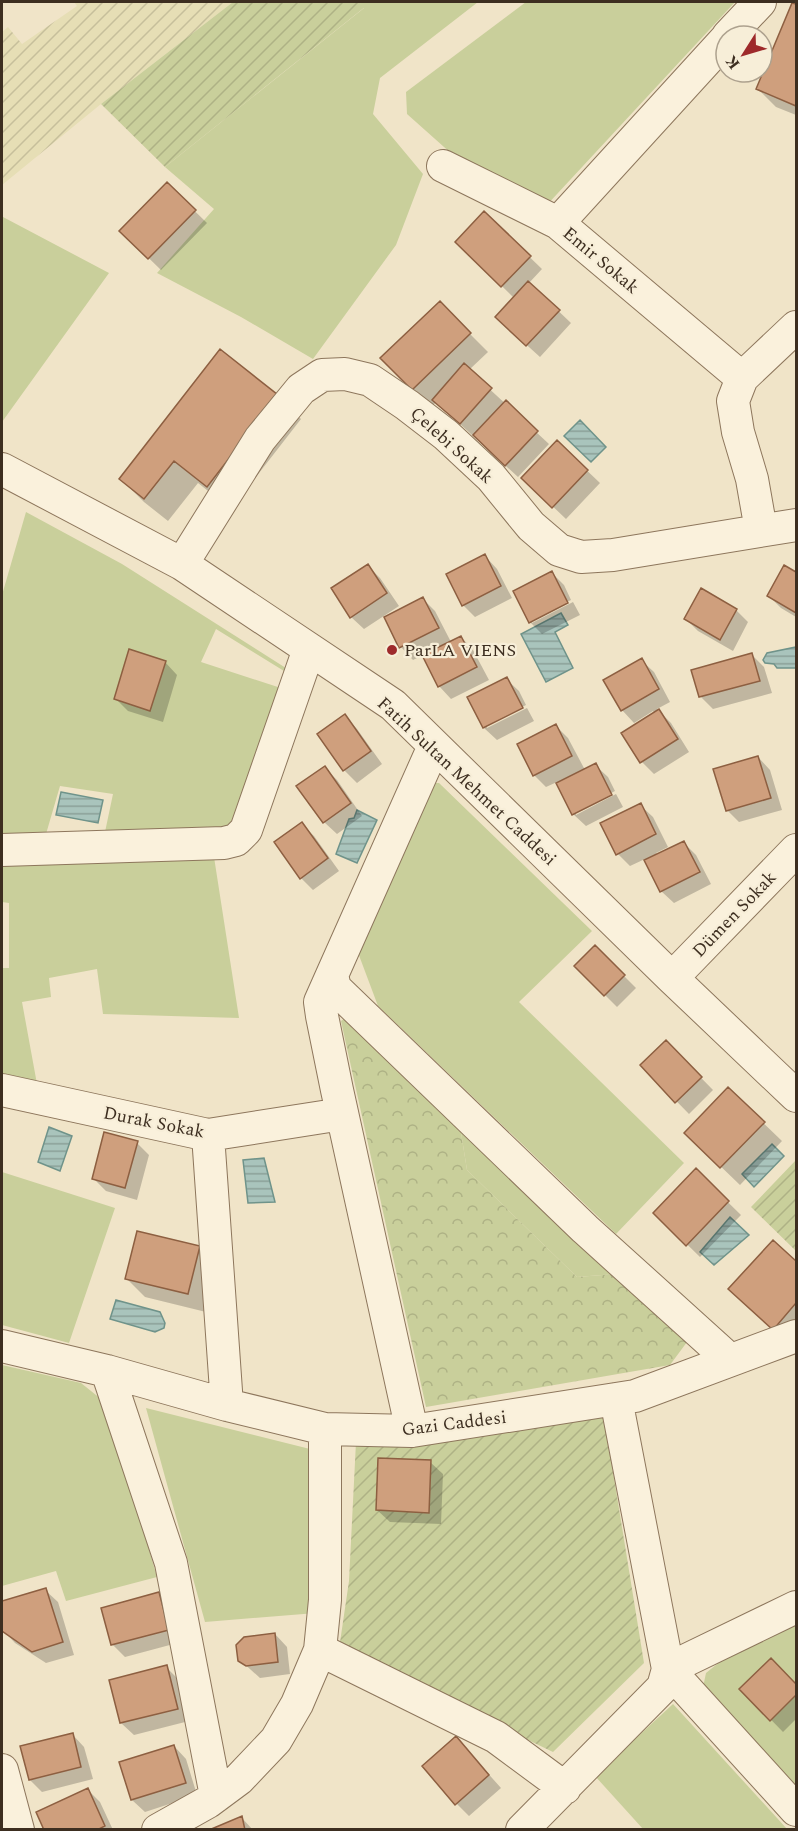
<svg xmlns="http://www.w3.org/2000/svg" width="798" height="1831" font-family="Spectral,serif">
	<style>
		.farmland { fill: url(#farmland-furrows) }
		.grass { fill: #c9cf9b; fill-rule: evenodd }
		.forest { fill: url(#forest-crowns) }
		.garden { fill: url(#garden-furrows) }
		.water { fill: url(#water-rules); stroke: #6f938a; stroke-width: 1.5 }
		.shadow { fill: #0003 }
		.building { fill: #cf9f7d; stroke: #8d5f41; stroke-width: 1.5 }
		.lines { fill: none; stroke-linecap: round; stroke-linejoin: round }
		.minor-casing { stroke: #8d765c; stroke-width: 34 }
		.minor { stroke: #faf1dc; stroke-width: 32 }
		.poi-dot { fill: #9e2a2b; stroke: #f7eed8; stroke-width: 2 }
		.labels { text-anchor: middle; stroke-width: 4.5; stroke-linejoin: round; paint-order: stroke }
		.street-label { font-size: 18px; fill: #3d2e20; stroke: #f7eed8 }
		.poi-label { font-size: 18px; fill: #3d2e20; stroke: #f7eed8; text-anchor: start }
	</style>
	<defs>
		<pattern id="farmland-furrows" width="10" height="10" patternUnits="userSpaceOnUse" patternTransform="scale(1.5)"><rect width="10" height="10" fill="#e6deb5"/><path d="M-1 1l2-2M0 10L10 0M9 11l2-2" fill="none" stroke="#c6bf9b"/></pattern>
		<pattern id="forest-crowns" width="20" height="18" patternUnits="userSpaceOnUse" patternTransform="scale(1.5)"><rect width="20" height="18" fill="#c9cf9b"/><path d="M2 6a3 3 0 1 1 6 0M12 15a3 3 0 1 1 6 0" fill="none" stroke="#aeb285"/></pattern>
		<pattern id="garden-furrows" width="10" height="10" patternUnits="userSpaceOnUse" patternTransform="scale(1.5)"><rect width="10" height="10" fill="#c9cf9b"/><path d="M-1 1l2-2M0 10L10 0M9 11l2-2" fill="none" stroke="#aeb285"/></pattern>
		<pattern id="water-rules" width="6" height="5" patternUnits="userSpaceOnUse" patternTransform="scale(1.5)"><rect width="6" height="5" fill="#a9c4bc"/><path d="M0 2.5h6" fill="none" stroke="#8ba098"/></pattern>
	</defs>
	<rect width="100%" height="100%" fill="#f0e4c8"/>
	<path class="farmland" d="M 74,2 L 233,2 L 101,104 L 2,185 L 2,32 L 8,27 L 22,44 L 77,6 Z"/>
	<path class="grass" d="M 359,2 L 478,2 L 380,78 L 373,114 L 423,174 L 396,245 L 313,359 L 241,317 L 157,273 L 214,209 L 165,167 L 364,8 Z
		M 526,2 L 735,2 L 545,207 L 453,155 L 407,114 L 406,92 Z
		M 3,217 L 109,273 L 2,422 L 2,218 Z
		M 26,512 L 122,564 L 289,670 L 287,678 L 283,675 L 284,671 L 216,629 L 201,662 L 284,689 L 241,828 L 2,840 L 2,595 ZM 60,786 L 113,794 L 105,832 L 46,834 Z
		M 432,783 L 439,783 L 592,931 L 519,1002 L 684,1163 L 616,1234 L 378,1006 L 357,950 Z
		M 214,857 L 239,1018 L 103,1014 L 97,969 L 49,978 L 51,997 L 22,1002 L 37,1084 L 2,1076 L 2,968 L 9,968 L 9,903 L 2,902 L 2,863 Z
		M 459,1120 L 615,1274 L 577,1277 L 467,1170 Z
		M 2,1172 L 115,1208 L 69,1343 L 2,1325 Z
		M 2,1365 L 81,1383 L 101,1399 L 124,1464 L 157,1577 L 66,1601 L 56,1571 L 2,1586 Z
		M 146,1408 L 310,1449 L 316,1613 L 205,1622 Z
		M 796,1619 L 796,1794 L 702,1692 L 706,1673 L 737,1648 Z
		M 673,1704 L 787,1829 L 643,1829 L 595,1776 Z"/>
	<path class="forest" d="M 349,1015 L 459,1120 L 467,1170 L 577,1277 L 615,1274 L 687,1342 L 670,1365 L 426,1407 L 341,1021 Z"/>
	<path class="garden" d="M 233,2 L 359,2 L 365,7 L 165,167 L 101,104 Z
		M 796,1160 L 796,1251 L 751,1207 Z
		M 604,1416 L 644,1663 L 553,1752 L 339,1649 L 349,1581 L 356,1442 Z"/>
	<path class="water" d="M 580,420 L 606,447 L 591,462 L 564,436 Z
		M 561,613 L 568,625 L 555,632 L 573,668 L 546,682 L 521,634 Z
		M 796,647 L 796,668 L 777,668 L 774,664 L 765,663 L 763,660 L 767,653 Z
		M 61,792 L 103,800 L 98,823 L 56,815 Z
		M 357,810 L 377,820 L 357,863 L 336,854 L 349,819 L 354,818 Z
		M 49,1127 L 72,1136 L 60,1171 L 38,1162 Z
		M 772,1144 L 784,1156 L 754,1187 L 742,1174 Z
		M 264,1158 L 275,1202 L 248,1203 L 243,1160 Z
		M 730,1217 L 749,1235 L 714,1265 L 700,1252 Z
		M 116,1300 L 160,1312 L 165,1323 L 164,1328 L 155,1332 L 110,1319 Z"/>
	<path class="shadow" d="M 793,4 L 796,6 L 796,115 L 776,107 L 757,88 Z
		M 167,184 L 207,223 L 161,270 L 121,231 Z
		M 484,213 L 542,269 L 529,283 L 571,323 L 540,357 L 509,329 L 514,298 L 457,242 Z
		M 439,303 L 488,352 L 469,370 L 549,444 L 518,477 L 436,402 L 431,408 L 382,358 Z
		M 277,396 L 301,419 L 231,509 L 198,483 L 168,521 L 144,502 L 121,479 Z
		M 557,442 L 600,483 L 566,519 L 523,478 Z
		M 485,556 L 497,569 L 512,598 L 475,617 L 463,605 Z
		M 368,566 L 380,578 L 399,606 L 364,629 L 351,617 Z
		M 785,567 L 796,574 L 796,617 L 781,608 L 769,596 Z
		M 552,573 L 564,585 L 571,600 L 532,619 L 532,623 L 573,602 L 580,615 L 542,634 L 530,622 Z
		M 423,599 L 435,611 L 451,642 L 461,637 L 473,650 L 489,680 L 451,699 L 439,686 L 423,655 L 413,660 L 401,647 L 386,618 Z
		M 736,610 L 748,622 L 733,651 L 698,631 L 686,619 Z
		M 752,655 L 764,667 L 772,693 L 713,709 L 701,697 Z
		M 641,660 L 654,672 L 670,702 L 657,709 L 671,723 L 689,752 L 654,774 L 642,762 L 623,734 L 655,714 L 653,711 L 634,723 L 622,710 Z
		M 165,662 L 177,675 L 163,722 L 128,711 L 116,699 Z
		M 506,679 L 519,691 L 526,705 L 487,725 L 487,728 L 527,708 L 534,721 L 497,740 L 484,728 L 469,698 Z
		M 345,716 L 357,729 L 382,764 L 357,783 L 344,770 L 319,735 Z
		M 556,726 L 568,738 L 585,770 L 595,765 L 608,777 L 615,791 L 576,811 L 576,815 L 616,794 L 623,807 L 586,826 L 573,814 L 557,782 L 546,787 L 534,775 Z
		M 758,757 L 770,770 L 782,810 L 739,822 L 727,810 Z
		M 325,768 L 337,780 L 362,816 L 337,834 L 324,822 Z
		M 640,805 L 653,817 L 668,847 L 656,853 L 658,855 L 683,842 L 696,855 L 711,884 L 674,903 L 661,891 L 645,859 L 630,866 L 618,854 Z
		M 301,824 L 314,836 L 339,871 L 313,890 L 301,878 Z
		M 595,947 L 636,988 L 617,1007 L 576,966 Z
		M 666,1042 L 713,1090 L 689,1114 L 642,1066 Z
		M 728,1089 L 782,1141 L 740,1185 L 686,1133 Z
		M 137,1143 L 149,1155 L 137,1200 L 106,1191 L 94,1179 Z
		M 696,1171 L 741,1215 L 700,1257 L 655,1213 Z
		M 773,1242 L 796,1263 L 796,1342 L 748,1307 Z
		M 199,1247 L 217,1265 L 206,1312 L 145,1297 L 127,1279 Z
		M 430,1462 L 443,1474 L 441,1524 L 390,1522 L 377,1510 Z
		M 45,1590 L 58,1602 L 74,1655 L 46,1663 L 15,1643 L 2,1629 L 2,1603 Z
		M 159,1594 L 171,1606 L 181,1642 L 125,1657 L 112,1644 Z
		M 275,1634 L 287,1647 L 290,1674 L 260,1678 L 240,1660 Z
		M 771,1660 L 796,1686 L 796,1719 L 783,1732 L 741,1689 Z
		M 166,1667 L 178,1679 L 189,1721 L 134,1735 L 121,1723 Z
		M 72,1734 L 84,1747 L 93,1779 L 42,1792 L 30,1780 Z
		M 174,1746 L 186,1759 L 197,1795 L 145,1812 L 132,1800 L 120,1763 Z
		M 468,1751 L 501,1788 L 469,1816 L 456,1803 Z
		M 88,1790 L 100,1802 L 113,1830 L 45,1830 Z
		M 242,1818 L 253,1830 L 213,1830 Z"/>
	<path class="building" d="M 792,3 L 796,4 L 796,106 L 756,89 Z
		M 167,182 L 196,210 L 148,259 L 119,231 Z
		M 484,211 L 531,256 L 501,287 L 455,242 Z
		M 528,281 L 560,310 L 526,346 L 495,317 Z
		M 440,301 L 471,333 L 412,390 L 380,358 Z
		M 220,349 L 278,395 L 207,487 L 174,461 L 144,499 L 119,479 Z
		M 464,363 L 492,388 L 460,424 L 432,400 Z
		M 506,400 L 538,431 L 505,466 L 473,435 Z
		M 557,440 L 588,470 L 552,508 L 521,478 Z
		M 485,554 L 501,586 L 462,606 L 446,574 Z
		M 368,564 L 387,593 L 350,618 L 331,588 Z
		M 784,565 L 796,572 L 796,613 L 767,596 Z
		M 552,571 L 568,603 L 529,623 L 513,591 Z
		M 701,588 L 737,609 L 720,640 L 684,619 Z
		M 423,597 L 439,628 L 399,648 L 384,617 Z
		M 461,636 L 477,667 L 438,687 L 422,655 Z
		M 129,649 L 166,661 L 150,711 L 114,699 Z
		M 752,653 L 760,681 L 699,697 L 691,670 Z
		M 642,658 L 659,689 L 621,711 L 603,680 Z
		M 507,677 L 523,708 L 483,728 L 467,697 Z
		M 659,709 L 678,739 L 640,763 L 621,733 Z
		M 345,714 L 371,751 L 343,771 L 317,734 Z
		M 556,724 L 572,756 L 533,776 L 517,744 Z
		M 758,756 L 771,798 L 726,811 L 713,769 Z
		M 596,763 L 612,795 L 572,815 L 556,783 Z
		M 325,766 L 351,803 L 323,823 L 296,786 Z
		M 641,803 L 656,834 L 616,855 L 600,823 Z
		M 302,822 L 328,858 L 300,879 L 274,842 Z
		M 684,841 L 700,872 L 660,892 L 644,860 Z
		M 595,945 L 625,975 L 604,996 L 574,966 Z
		M 666,1040 L 702,1077 L 675,1103 L 640,1065 Z
		M 728,1087 L 765,1122 L 720,1168 L 684,1133 Z
		M 104,1132 L 138,1141 L 125,1188 L 92,1179 Z
		M 696,1168 L 729,1201 L 686,1246 L 653,1213 Z
		M 137,1231 L 200,1246 L 188,1294 L 125,1279 Z
		M 773,1240 L 796,1261 L 796,1303 L 773,1330 L 728,1289 Z
		M 378,1458 L 431,1460 L 429,1513 L 376,1510 Z
		M 46,1588 L 63,1642 L 32,1652 L 2,1631 L 2,1601 Z
		M 159,1592 L 169,1630 L 111,1645 L 101,1608 Z
		M 275,1633 L 278,1662 L 246,1666 L 238,1661 L 236,1645 L 244,1637 Z
		M 771,1658 L 796,1684 L 796,1695 L 770,1721 L 739,1689 Z
		M 167,1665 L 178,1709 L 120,1723 L 109,1680 Z
		M 73,1733 L 81,1767 L 29,1780 L 20,1746 Z
		M 456,1736 L 489,1775 L 455,1805 L 422,1766 Z
		M 174,1745 L 186,1783 L 131,1800 L 119,1762 Z
		M 88,1788 L 105,1826 L 97,1830 L 44,1830 L 36,1812 Z
		M 242,1816 L 245,1830 L 209,1830 Z"/>
	<g class="lines">
		<g class="minor-casing">
			<path id="minor" d="M 728,36 L 760,2
				M 443,166 L 558,223 L 742,378
				M 558,223 L 726,39
				M 2,469 L 182,564 L 393,705 L 672,978 L 796,1096
				M 761,530 L 752,479 L 738,432 L 733,401 L 742,378 L 796,327
				M 182,564 L 260,439 L 301,389 L 322,375 L 345,374 L 370,380 L 407,405 L 446,435 L 491,477 L 531,526 L 559,550 L 581,557 L 613,555 L 796,525
				M 434,746 L 332,975 L 335,988 L 585,1229 L 730,1360
				M 2,850 L 224,843 L 236,840 L 246,830 L 309,649
				M 332,975 L 320,1002 L 322,1016 L 337,1090 L 412,1431
				M 672,978 L 796,850
				M 2,1090 L 208,1135 L 342,1114
				M 208,1135 L 227,1405
				M 2,1346 L 107,1371 L 227,1405 L 325,1429 L 412,1431 L 635,1396 L 796,1336
				M 107,1371 L 171,1563 L 216,1796
				M 616,1399 L 668,1669 L 796,1810
				M 320,1650 L 496,1737 L 565,1788
				M 668,1669 L 796,1607
				M 2,1770 L 18,1830
				M 158,1830 L 208,1802 L 239,1779 L 276,1740 L 297,1704 L 320,1650 L 325,1600 L 325,1429
				M 522,1830 L 663,1687 L 668,1669"/>
		</g>
		<use href="#minor" class="minor"/>
	</g>
	<circle class="poi-dot" cx="392" cy="650" r="6"/>
	<g class="labels">
		<g class="street-label">
			<text transform="translate(601 260) rotate(40)" y="6">Emir Sokak</text>
			<text transform="translate(452 445) rotate(42)" y="6">Çelebi Sokak</text>
			<text transform="translate(467 781) rotate(43)" y="6">Fatih Sultan Mehmet Caddesi</text>
			<text transform="translate(734 914) rotate(-46)" y="6">Dümen Sokak</text>
			<text transform="translate(154 1122) rotate(11)" y="6">Durak Sokak</text>
			<text transform="translate(454 1423) rotate(-7)" y="6">Gazi Caddesi</text>
		</g>
		<g class="poi-label">
			<text x="404" y="656">ParLA VIENS</text>
		</g>
	</g>
	<rect width="798" height="1831" fill="none" stroke="#3d2e20" stroke-width="6"/>
	<g transform="translate(744 54) rotate(233)"><circle r="28" fill="#f7eed8" stroke="#ada18e" stroke-width="1.5"/>
	<path d="M0-4.5L10 22L0 15L-10 22Z" fill="#9e2a2b"/>
	<text y="-9" font-size="16" font-weight="bold" text-anchor="middle" fill="#3d2e20">K</text>
	</g>
</svg>
